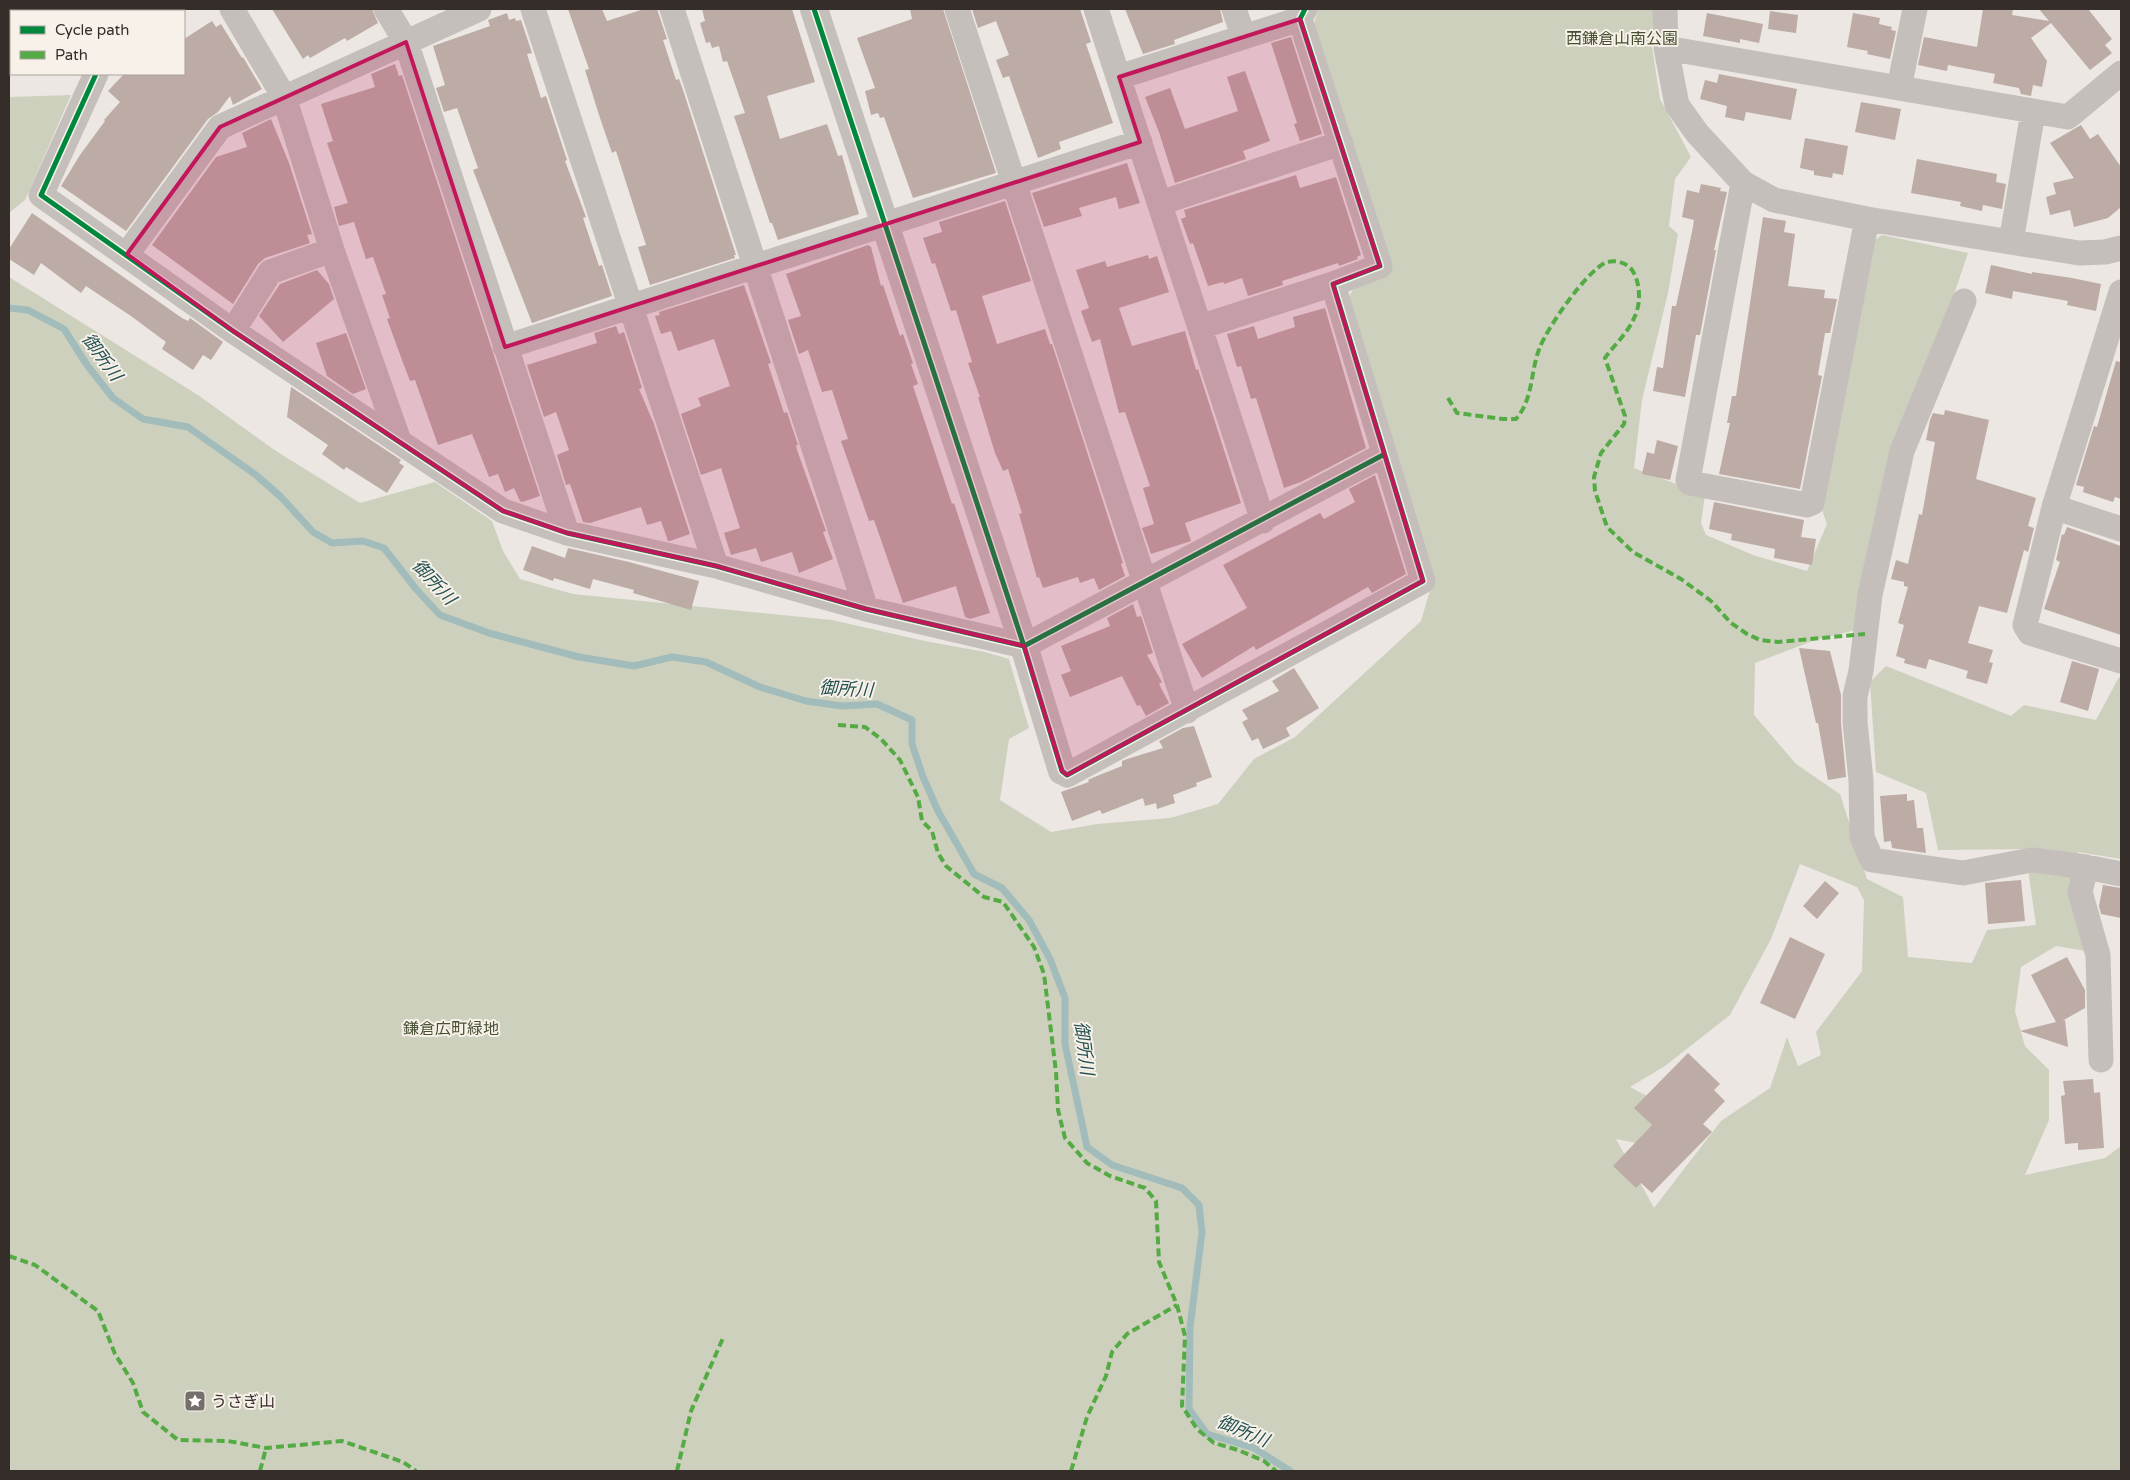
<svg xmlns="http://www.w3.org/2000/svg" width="2130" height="1480" font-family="'Varela Round','Noto Sans JP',sans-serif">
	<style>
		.green { fill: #ced0be; fill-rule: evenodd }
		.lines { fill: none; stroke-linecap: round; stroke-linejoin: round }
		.stream { stroke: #a1bcba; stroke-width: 7 }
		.building { fill: #bdaba6 }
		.minor { stroke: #c5bfbb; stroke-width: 25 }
		.tertiary { stroke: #c5bfbb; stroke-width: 28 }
		.quiet { stroke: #54ab44; stroke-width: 4; stroke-dasharray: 8 4; stroke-linecap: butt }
		.cycleway-casing { stroke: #f8f1ea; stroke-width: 8 }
		.cycleway { stroke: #00873e; stroke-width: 5 }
		.marked { fill: #c2185b; fill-opacity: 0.2; stroke: #c2185b; stroke-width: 4; stroke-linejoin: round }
		.labels { text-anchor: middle; stroke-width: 4; stroke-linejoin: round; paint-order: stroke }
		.park-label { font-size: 16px; fill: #475031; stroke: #f8f1ea }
		.poi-label { font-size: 16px; fill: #352d2a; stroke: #f8f1ea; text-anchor: start }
		.water-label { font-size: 18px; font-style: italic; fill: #245251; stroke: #f8f1ea }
	</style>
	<rect width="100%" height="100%" fill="#ece7e3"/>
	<path class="green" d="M 1318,9 L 1655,9 L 1651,40 L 1660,99 L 1691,157 L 1675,179 L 1669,226 L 1678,234 L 1668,293 L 1642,400 L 1634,468 L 1705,495 L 1701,523 L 1706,535 L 1753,555 L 1807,571 L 1827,524 L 1822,510 L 1872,242 L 1882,235 L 1968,253 L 1930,365 L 1856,630 L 1815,640 L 1755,663 L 1754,715 L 1796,764 L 1840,794 L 1867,879 L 1903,897 L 1908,957 L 1972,963 L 1987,930 L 2036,925 L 2029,876 L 2030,849 L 1938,850 L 1926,793 L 1876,772 L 1870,682 L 1886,666 L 2011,716 L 2024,705 L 2096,720 L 2119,677 L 2121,678 L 2121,859 L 2078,852 L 2072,894 L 2086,951 L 2056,946 L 2021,967 L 2015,1011 L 2025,1046 L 2049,1070 L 2049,1120 L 2025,1175 L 2105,1158 L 2121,1146 L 2121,1471 L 9,1471 L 9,277 L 198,395 L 276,451 L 360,503 L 435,482 L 492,521 L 503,551 L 520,579 L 573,594 L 832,620 L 925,641 L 985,652 L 1009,659 L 1029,728 L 1009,739 L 1000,800 L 1051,832 L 1097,824 L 1170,818 L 1218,804 L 1254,759 L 1295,737 L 1421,621 L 1433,580 L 1348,298 L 1353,290 L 1379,277 L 1313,28 ZM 1800,864 L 1857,887 L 1864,900 L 1862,971 L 1816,1032 L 1821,1055 L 1798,1066 L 1787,1037 L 1770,1088 L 1721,1121 L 1654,1208 L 1616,1139 L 1641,1144 L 1659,1125 L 1662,1104 L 1630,1087 L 1665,1066 L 1730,1015 L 1771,939 Z
		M 71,95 L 25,200 L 9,213 L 9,97 Z"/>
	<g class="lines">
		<path class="stream" d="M 9,308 L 28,310 L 64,329 L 87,365 L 113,398 L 143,419 L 188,427 L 256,475 L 281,497 L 313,532 L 332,543 L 363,541 L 384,548 L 416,589 L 440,615 L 489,633 L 579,657 L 634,666 L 672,657 L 706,662 L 760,687 L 806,701 L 842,706 L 877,704 L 912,720 L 912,744 L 923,777 L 938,811 L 965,858 L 974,874 L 1002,888 L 1029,920 L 1050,959 L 1065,998 L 1065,1044 L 1087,1147 L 1112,1165 L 1182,1188 L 1199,1205 L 1202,1232 L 1190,1327 L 1189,1409 L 1207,1434 L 1254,1448 L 1290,1471"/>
	</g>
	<path class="building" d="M 272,9 L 372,9 L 378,23 L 347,41 L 345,38 L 310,58 L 308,55 L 303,59 Z
		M 568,9 L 602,9 L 607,21 L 644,9 L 657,9 L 667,39 L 663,40 L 676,80 L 679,79 L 683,90 L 736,255 L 734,255 L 735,258 L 650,285 L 638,247 L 646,245 L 616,151 L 612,153 L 599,115 L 585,70 L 589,69 Z
		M 702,9 L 792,9 L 815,82 L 767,96 L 780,139 L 827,124 L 838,156 L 842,155 L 859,214 L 778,240 L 772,223 L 770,223 L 734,116 L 745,113 L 727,61 L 723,62 L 719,46 L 712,48 L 710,42 L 706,43 L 700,23 L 705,21 Z
		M 910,9 L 943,9 L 996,173 L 913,198 L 884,117 L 880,118 L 878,113 L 871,115 L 865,91 L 875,88 L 857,38 L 912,19 Z
		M 972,9 L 1080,9 L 1091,42 L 1086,44 L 1113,123 L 1059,142 L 1061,149 L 1038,158 L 1009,76 L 1003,78 L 996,60 L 1009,55 L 996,21 L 978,28 Z
		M 1125,9 L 1220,9 L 1223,22 L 1174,40 L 1175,44 L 1143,54 Z
		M 1983,9 L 2013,9 L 2012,15 L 2049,21 L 2039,9 L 2088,9 L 2112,39 L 2105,45 L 2112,53 L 2090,70 L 2051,23 L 2031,38 L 2047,61 L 2042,87 L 2033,85 L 2031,96 L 2021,94 L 2019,88 L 1993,83 L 1995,74 L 1948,65 L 1947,71 L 1918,65 L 1924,37 L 1977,47 Z
		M 1770,11 L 1798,15 L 1796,33 L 1768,29 Z
		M 507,13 L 509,20 L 515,18 L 516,21 L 521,20 L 532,53 L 527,54 L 541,98 L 546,96 L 567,160 L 565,161 L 586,217 L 583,218 L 599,266 L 602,265 L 612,296 L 532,323 L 473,170 L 478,168 L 457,108 L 444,112 L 436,88 L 445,85 L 433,46 L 490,26 L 488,20 Z
		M 1707,13 L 1763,24 L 1759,43 L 1740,39 L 1740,43 L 1703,36 Z
		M 1853,13 L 1880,18 L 1879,24 L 1892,27 L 1891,30 L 1896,31 L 1890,59 L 1867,54 L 1868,51 L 1847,47 Z
		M 212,21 L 216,27 L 221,24 L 242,58 L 243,57 L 262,89 L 233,105 L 230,96 L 218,112 L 208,119 L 126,231 L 61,186 L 80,155 L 105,121 L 104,120 L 120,102 L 108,91 L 124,74 L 184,74 L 184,39 Z
		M 1291,37 L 1322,134 L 1300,141 L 1294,124 L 1297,123 L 1271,43 Z
		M 395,64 L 399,76 L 402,75 L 540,496 L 522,502 L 520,501 L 514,488 L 505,492 L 498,474 L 489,477 L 472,434 L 438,445 L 415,380 L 410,381 L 402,360 L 387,319 L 390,318 L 382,295 L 386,294 L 373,257 L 366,259 L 354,222 L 339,226 L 334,207 L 348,203 L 327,143 L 333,141 L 321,104 L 375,87 L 371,74 Z
		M 1245,71 L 1270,141 L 1243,151 L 1246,159 L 1175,183 L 1159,132 L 1145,97 L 1170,88 L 1185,129 L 1238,111 L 1227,77 Z
		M 1719,74 L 1797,89 L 1791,120 L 1746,112 L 1744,121 L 1725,117 L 1727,106 L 1700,99 L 1705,80 L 1717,83 Z
		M 1861,102 L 1901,109 L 1895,140 L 1855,132 Z
		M 271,119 L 289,163 L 312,234 L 307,235 L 310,243 L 265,258 L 258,264 L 233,304 L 152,245 L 216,157 L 247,147 L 242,133 Z
		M 2081,125 L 2090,139 L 2098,134 L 2121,167 L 2121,207 L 2108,218 L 2074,227 L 2070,210 L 2050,215 L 2046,197 L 2056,194 L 2053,183 L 2074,178 L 2050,143 Z
		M 1805,138 L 1848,146 L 1843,175 L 1833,173 L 1832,178 L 1814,175 L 1814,171 L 1800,168 Z
		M 1917,159 L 1997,174 L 1996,182 L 2006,184 L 2002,209 L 1983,205 L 1982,211 L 1960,206 L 1961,202 L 1911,193 Z
		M 1127,163 L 1140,203 L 1119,209 L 1116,197 L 1079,208 L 1082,216 L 1044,227 L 1032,193 Z
		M 1296,175 L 1300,188 L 1336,177 L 1361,255 L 1357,257 L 1358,259 L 1339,266 L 1338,263 L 1282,281 L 1283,285 L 1248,296 L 1242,278 L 1224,284 L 1223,282 L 1208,286 L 1193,243 L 1190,244 L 1181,219 L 1186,217 L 1184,210 Z
		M 1701,184 L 1721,188 L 1720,191 L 1727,192 L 1714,250 L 1716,250 L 1700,335 L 1696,335 L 1685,397 L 1653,391 L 1657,367 L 1663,368 L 1672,306 L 1676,306 L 1692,232 L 1694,220 L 1682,217 L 1687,190 L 1699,193 Z
		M 1005,201 L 1031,281 L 982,296 L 997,344 L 1045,329 L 1050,344 L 1052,344 L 1123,563 L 1121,564 L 1125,576 L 1099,590 L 1094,578 L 1080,583 L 1078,577 L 1043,588 L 1039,577 L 1037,578 L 1019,514 L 1022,513 L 1008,469 L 1003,471 L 995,453 L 978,397 L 980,397 L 968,363 L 972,362 L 956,310 L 951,311 L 935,263 L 932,264 L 923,238 L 942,232 L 939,222 Z
		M 32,213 L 182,318 L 188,321 L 190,318 L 223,342 L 211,360 L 203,355 L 193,370 L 162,349 L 166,342 L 131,316 L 86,286 L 81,293 L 41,263 L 34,275 L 9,259 L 9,249 Z
		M 1763,217 L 1786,221 L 1784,232 L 1795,234 L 1788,286 L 1825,290 L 1824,298 L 1837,299 L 1830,333 L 1825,333 L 1818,375 L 1822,376 L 1800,489 L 1719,474 L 1730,423 L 1727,423 L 1732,396 L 1736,396 Z
		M 868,245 L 871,247 L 881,286 L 883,285 L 900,336 L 903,334 L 913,363 L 911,364 L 918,384 L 913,386 L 952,504 L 954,503 L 990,613 L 970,619 L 965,617 L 956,586 L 903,603 L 874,520 L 869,521 L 841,441 L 848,439 L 832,390 L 822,392 L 808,350 L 799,354 L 788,320 L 801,316 L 786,274 Z
		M 1148,255 L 1149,259 L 1157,256 L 1169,292 L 1119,308 L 1132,346 L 1185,331 L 1196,370 L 1198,369 L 1241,503 L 1185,523 L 1191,541 L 1151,554 L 1142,528 L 1154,524 L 1143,488 L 1150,486 L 1125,412 L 1119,413 L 1100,339 L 1092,342 L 1081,311 L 1089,308 L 1076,270 L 1105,261 L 1107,267 Z
		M 1991,265 L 2032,274 L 2032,272 L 2072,278 L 2101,284 L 2096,311 L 2067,305 L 2068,301 L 2013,291 L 2012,299 L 1985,293 Z
		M 317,270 L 329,284 L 334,299 L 283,342 L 259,316 L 280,284 Z
		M 744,285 L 771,363 L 768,364 L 784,413 L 787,412 L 798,445 L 796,445 L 797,450 L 826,531 L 823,532 L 833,559 L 799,573 L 792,552 L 761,562 L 756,548 L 731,555 L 724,533 L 740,528 L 721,468 L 701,475 L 681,414 L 701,406 L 698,398 L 730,386 L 714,339 L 678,351 L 671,331 L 661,334 L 655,316 L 660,315 L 659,312 Z
		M 1325,308 L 1366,448 L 1301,482 L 1284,488 L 1256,398 L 1251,399 L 1241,366 L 1237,367 L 1227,334 L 1254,326 L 1258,339 L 1295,327 L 1293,317 Z
		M 616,326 L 619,334 L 624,332 L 642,388 L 639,389 L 654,424 L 690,534 L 670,541 L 668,541 L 661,521 L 647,525 L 641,507 L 590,523 L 583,522 L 570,484 L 566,485 L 557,455 L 569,450 L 556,412 L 544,417 L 527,365 L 597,343 L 594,333 Z
		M 346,333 L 366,389 L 353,394 L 327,376 L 316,343 Z
		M 2116,361 L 2121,362 L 2121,499 L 2115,497 L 2113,502 L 2083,492 L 2084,487 L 2076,485 L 2094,426 L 2097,427 Z
		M 291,387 L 401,460 L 399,463 L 404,466 L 387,493 L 346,467 L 344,470 L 322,454 L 328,445 L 287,417 Z
		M 1945,410 L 1989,420 L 1976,479 L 2036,498 L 2028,526 L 2034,528 L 2028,552 L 2024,550 L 2007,613 L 1979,606 L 1968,643 L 1993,650 L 1989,662 L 1993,663 L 1987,684 L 1966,678 L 1968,671 L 1929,659 L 1926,669 L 1904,663 L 1905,659 L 1896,656 L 1904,625 L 1898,623 L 1908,587 L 1904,586 L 1904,582 L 1891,579 L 1896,560 L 1908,564 L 1919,514 L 1922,515 L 1935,442 L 1926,440 L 1930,420 L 1933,413 L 1944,415 Z
		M 1657,440 L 1678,446 L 1670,480 L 1642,474 L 1647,452 L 1654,454 Z
		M 1375,475 L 1406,574 L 1372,593 L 1368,587 L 1256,650 L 1254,646 L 1202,678 L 1182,644 L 1247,608 L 1223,565 L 1320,513 L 1324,519 L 1355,502 L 1349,489 Z
		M 1714,502 L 1804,520 L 1801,537 L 1816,539 L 1812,565 L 1774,558 L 1775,549 L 1731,540 L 1732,534 L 1709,529 Z
		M 2067,527 L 2121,546 L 2121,635 L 2044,609 L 2060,562 L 2056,560 L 2062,534 L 2064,535 Z
		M 532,546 L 565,558 L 568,548 L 629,562 L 699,581 L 691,610 L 633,593 L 634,590 L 593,579 L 590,589 L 554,578 L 553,581 L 523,570 Z
		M 1133,604 L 1137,617 L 1141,616 L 1153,653 L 1147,655 L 1162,682 L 1159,684 L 1169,703 L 1146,716 L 1140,705 L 1137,706 L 1122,676 L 1070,697 L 1061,675 L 1071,671 L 1061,646 L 1110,626 L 1107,618 Z
		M 1799,648 L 1830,651 L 1841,695 L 1841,723 L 1846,777 L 1828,780 L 1818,723 L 1816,723 Z
		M 2072,661 L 2099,669 L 2088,711 L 2060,702 Z
		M 1294,668 L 1319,708 L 1286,728 L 1290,736 L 1263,749 L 1258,738 L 1252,741 L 1242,722 L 1248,719 L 1242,710 L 1279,691 L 1272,681 Z
		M 1194,726 L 1212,777 L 1196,783 L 1197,786 L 1173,795 L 1175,803 L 1157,809 L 1156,803 L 1145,806 L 1143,798 L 1102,814 L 1100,810 L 1072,821 L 1061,792 L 1089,782 L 1088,780 L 1092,778 L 1122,766 L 1122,761 L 1127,759 L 1163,748 L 1159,741 L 1183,728 Z
		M 1907,794 L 1907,801 L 1914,800 L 1917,828 L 1923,828 L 1926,853 L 1892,848 L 1891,841 L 1884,842 L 1880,796 Z
		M 2021,880 L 2025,921 L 1988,924 L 1985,883 Z
		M 1825,881 L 1839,893 L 1817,919 L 1803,906 Z
		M 2103,885 L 2121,888 L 2121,918 L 2101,914 L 2099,906 Z
		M 1790,937 L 1825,954 L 1795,1019 L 1760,1003 Z
		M 2067,957 L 2085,990 L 2085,1008 L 2062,1021 L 2065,1020 L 2068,1047 L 2020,1031 L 2056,1022 L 2031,975 Z
		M 1688,1053 L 1720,1084 L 1714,1090 L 1725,1101 L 1703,1124 L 1712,1132 L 1652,1193 L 1641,1183 L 1636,1188 L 1613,1166 L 1652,1125 L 1634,1108 Z
		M 2093,1079 L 2094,1093 L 2100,1092 L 2104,1148 L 2078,1150 L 2078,1143 L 2065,1144 L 2061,1096 L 2065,1095 L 2063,1081 Z"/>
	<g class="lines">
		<path class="minor" d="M 232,9 L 284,97 L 332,250 L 399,441
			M 386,9 L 406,42 L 567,533
			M 533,9 L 716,566
			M 672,9 L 866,609
			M 957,9 L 1187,711
			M 1096,9 L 1263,521
			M 1234,9 L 1243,35
			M 1665,9 L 1666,48 L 1677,105 L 1697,133 L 1743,183 L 1774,200 L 1867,219 L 2079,253 L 2105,252 L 2121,248
			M 148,11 L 150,9
			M 1666,48 L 2068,117 L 2121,73
			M 96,74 L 41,195 L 233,331 L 503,511 L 567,533 L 716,566 L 866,609 L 1024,646 L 1383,455
			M 1119,77 L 1300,19
			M 1899,88 L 1915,9
			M 1743,183 L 1688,480 L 1690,483 L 1807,505 L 1812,503 L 1867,219
			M 1160,203 L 1341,143
			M 2011,242 L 2033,112
			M 127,254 L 220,127 L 479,9
			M 2121,292 L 2054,507 L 2025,625 L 2030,633 L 2121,661
			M 1964,301 L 1902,451 L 1870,595 L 1861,671 L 1855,696 L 1855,722 L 1861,780 L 1862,837 L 1872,860 L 1963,873 L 2032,860 L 2086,867
			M 1200,327 L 1333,284
			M 233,331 L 270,272 L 332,250
			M 505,347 L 1140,142
			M 2054,507 L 2121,529
			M 1062,771 L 1067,775 L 1423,581 L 1333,284 L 1380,266 L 1300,19 L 1305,9
			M 2101,1060 L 2098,955 L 2080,892 L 2086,867 L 2121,874"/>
		<path class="tertiary" d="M 814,9 L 1024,646 L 1062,771"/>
		<path class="quiet" d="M 1448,398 L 1457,413 L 1503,419 L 1516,419 C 1534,398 1530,371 1540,347 C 1548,327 1585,273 1605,263 C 1614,259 1626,262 1632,270 C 1641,283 1641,305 1634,318 C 1628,333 1614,345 1605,358 L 1625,416 L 1624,424 L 1601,453 L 1594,477 L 1595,491 L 1607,527 L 1633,552 L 1681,579 L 1711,601 L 1731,623 L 1747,634 L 1760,640 L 1778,642 L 1865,634
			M 838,725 L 865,727 L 881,739 L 900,760 L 918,797 L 922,821 L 932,831 L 938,853 L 946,866 L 984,897 L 1003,902 L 1034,947 L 1044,974 L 1056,1072 L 1058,1110 L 1065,1138 L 1087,1163 L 1110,1176 L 1145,1188 L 1156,1201 L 1159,1262 L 1177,1305 L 1185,1336 L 1182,1406 L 1197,1429 L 1214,1443 L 1238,1450 L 1264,1461 L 1276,1471
			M 9,1256 L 35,1265 L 98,1311 L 115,1354 L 133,1383 L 143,1412 L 178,1440 L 228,1441 L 266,1448 L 342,1441 L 403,1462 L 416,1471
			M 260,1471 L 266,1448
			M 677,1471 L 691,1411 L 723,1338
			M 1071,1471 L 1087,1417 L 1106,1376 L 1112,1352 L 1127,1334 L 1177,1305"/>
		<g class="cycleway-casing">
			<path id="cycleway" d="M 814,9 L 1024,646 L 1062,771 L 1067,775 L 1423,581 L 1333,284 L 1380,266 L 1300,19 L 1305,9
				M 96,74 L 41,195 L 233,331 L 503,511 L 567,533 L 716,566 L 866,609 L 1024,646 L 1383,455"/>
		</g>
		<use href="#cycleway" class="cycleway"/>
	</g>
	<path class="marked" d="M 1300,19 L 1380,266 L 1333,284 L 1423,581 L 1067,775 L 1062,771 L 1024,646 L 866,609 L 716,566 L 567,533 L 503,511 L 233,331 L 127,254 L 220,127 L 406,42 L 505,347 L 1140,142 L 1119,77 Z"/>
	<defs>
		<g id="sight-square" transform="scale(1.125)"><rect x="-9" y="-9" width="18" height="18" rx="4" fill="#756e6b" stroke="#f8f1ea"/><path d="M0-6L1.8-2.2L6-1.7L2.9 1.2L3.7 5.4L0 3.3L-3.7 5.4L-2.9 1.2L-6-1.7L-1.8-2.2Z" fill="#fff"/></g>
	</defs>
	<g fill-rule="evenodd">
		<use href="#sight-square" x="195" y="1401"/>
	</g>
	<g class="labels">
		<g class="park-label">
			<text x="1622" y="44">西鎌倉山南公園</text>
			<text x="451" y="1034">鎌倉広町緑地</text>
		</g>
		<g class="poi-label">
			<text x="211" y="1407">うさぎ山</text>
		</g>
		<g class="water-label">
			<text transform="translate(102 357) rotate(54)" y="6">御所川</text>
			<text transform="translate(434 582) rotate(47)" y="6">御所川</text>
			<text transform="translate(846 689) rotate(3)" y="6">御所川</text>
			<text transform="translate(1084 1048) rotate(83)" y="6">御所川</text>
			<text transform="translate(1243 1431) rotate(23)" y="6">御所川</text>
		</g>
	</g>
	<rect width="2130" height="1480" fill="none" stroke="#352d2a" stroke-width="20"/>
	<rect x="10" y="10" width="175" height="65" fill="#f8f1ea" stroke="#aaa39d"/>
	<rect x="20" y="26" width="25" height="8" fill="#00873e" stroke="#aaa39d"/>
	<text x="55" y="35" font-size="15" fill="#352d2a">Cycle path</text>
	<rect x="20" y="51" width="25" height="8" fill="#54ab44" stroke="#aaa39d"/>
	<text x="55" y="60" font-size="15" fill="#352d2a">Path</text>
</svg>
